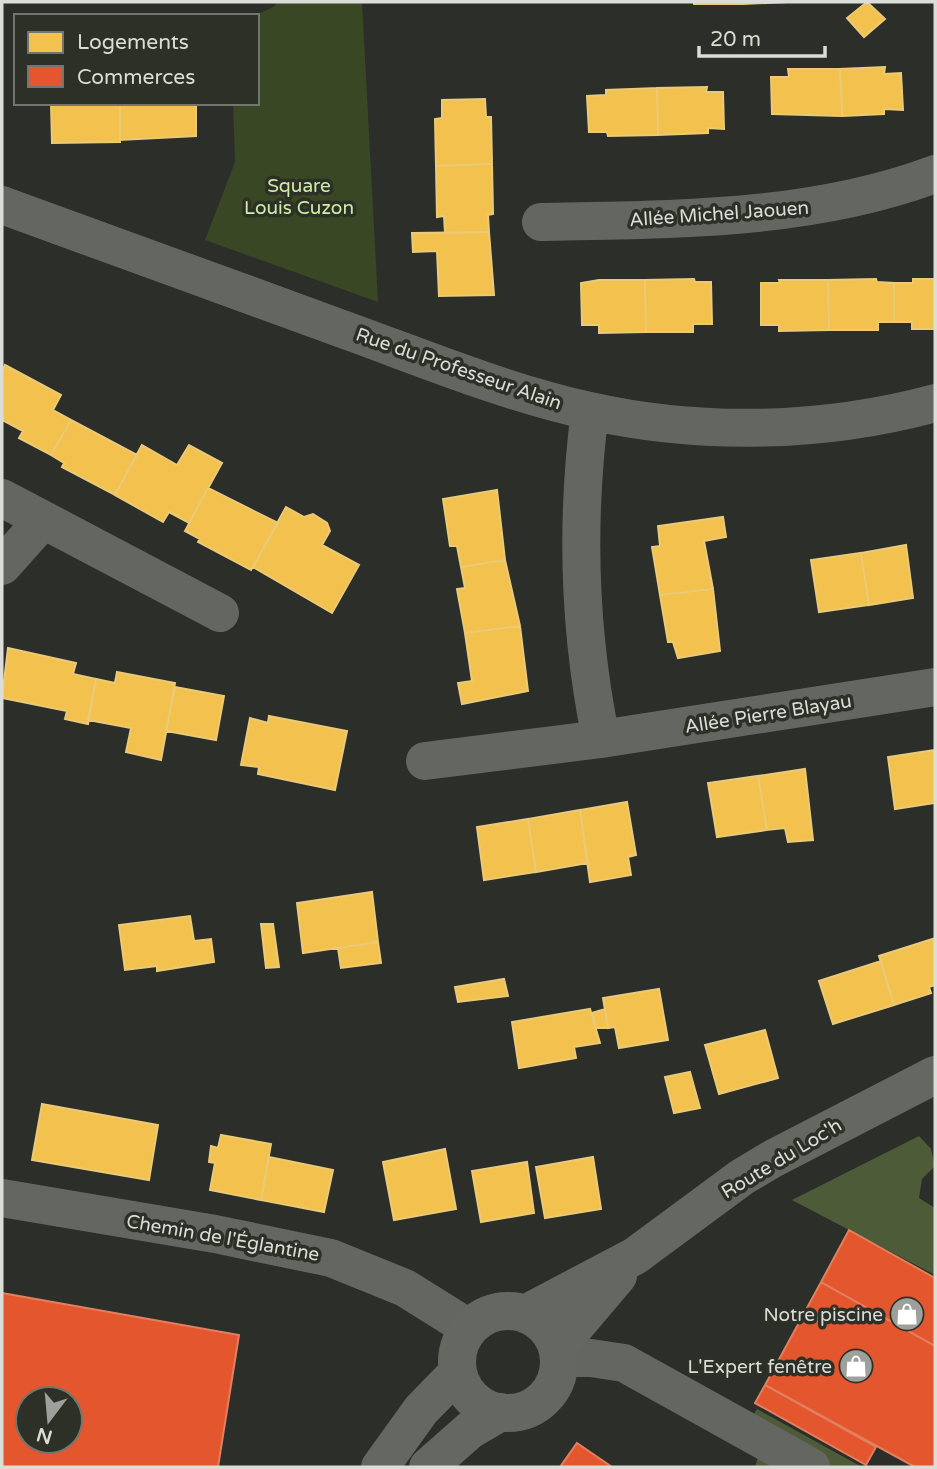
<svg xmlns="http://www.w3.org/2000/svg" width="937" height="1469" font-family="'Varela Round',sans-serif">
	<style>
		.green { fill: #3a4724 }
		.forest { fill: #4e5b38 }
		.homes { fill: #f2c14e; stroke: #ebca77; stroke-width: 2 }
		.shops { fill: #e4572e; stroke: #e18061; stroke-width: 2; fill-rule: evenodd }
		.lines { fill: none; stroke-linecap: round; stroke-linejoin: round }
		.minor { stroke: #646761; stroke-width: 38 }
		.major { stroke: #646860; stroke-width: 38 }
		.labels { text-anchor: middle; stroke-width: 7; stroke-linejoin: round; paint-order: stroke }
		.park-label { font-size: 19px; fill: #cfeba6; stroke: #2c3027 }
		.street-label { font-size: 19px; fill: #dbded8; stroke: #2c3027 }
		.poi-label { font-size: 19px; fill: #dbded8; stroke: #2c3027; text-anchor: end }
	</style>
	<rect width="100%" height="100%" fill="#2c2e29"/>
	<path class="green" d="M 276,2 L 362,2 L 378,302 L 205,240 L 235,162 L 233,103 L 257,103 L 257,16 L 254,16 L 275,6 Z"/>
	<path class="forest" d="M 919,1136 L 931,1149 L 935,1166 L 922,1179 L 919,1198 L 935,1208 L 935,1275 L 792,1200 Z
		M 757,1409 L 862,1467 L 755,1467 L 758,1457 L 752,1417 Z"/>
	<path class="homes" d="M 694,2 L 744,2 L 744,4 L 694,4 Z
		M 744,2 L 788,2 L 744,4 Z
		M 867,2 L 885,19 L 864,37 L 847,18 Z
		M 885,67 L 884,74 L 901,73 L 903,110 L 884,109 L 884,114 L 842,116 L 840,69 Z
		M 788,69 L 840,69 L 842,116 L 772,114 L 771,77 L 789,77 Z
		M 707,87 L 706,92 L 723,92 L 724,129 L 708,128 L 708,133 L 658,135 L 657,88 Z
		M 657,88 L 658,135 L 608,136 L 607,132 L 589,132 L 587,96 L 606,95 L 606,90 Z
		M 485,99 L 486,117 L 491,117 L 492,164 L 436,166 L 435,119 L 442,118 L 442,100 Z
		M 51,103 L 120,103 L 120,142 L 52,143 Z
		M 120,103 L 196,103 L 196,136 L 120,140 Z
		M 492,164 L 493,214 L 488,215 L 489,232 L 445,233 L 444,216 L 437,217 L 436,166 Z
		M 489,232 L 494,295 L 439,296 L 437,251 L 413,252 L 412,233 Z
		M 694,279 L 695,282 L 711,282 L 712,324 L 693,324 L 693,332 L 646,332 L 645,280 Z
		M 876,279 L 877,282 L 894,283 L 894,322 L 878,322 L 878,330 L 829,330 L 828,280 Z
		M 913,279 L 935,279 L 935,329 L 912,329 L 912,322 L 894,322 L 894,283 L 913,283 Z
		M 599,280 L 645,280 L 646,332 L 599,333 L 599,325 L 582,325 L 581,283 Z
		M 779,280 L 828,280 L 829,330 L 779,331 L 779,325 L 761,325 L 761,283 L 780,283 Z
		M 5,365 L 61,395 L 53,410 L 71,420 L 51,455 L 19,438 L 23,431 L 2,420 L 2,372 Z
		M 71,420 L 137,455 L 115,495 L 62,467 L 64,463 L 51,455 Z
		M 142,445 L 177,465 L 189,445 L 222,463 L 189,523 L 169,512 L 163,522 L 115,495 Z
		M 208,488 L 278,523 L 251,570 L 198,542 L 200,539 L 185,531 Z
		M 497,490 L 505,560 L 461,567 L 457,546 L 450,546 L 443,499 Z
		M 286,507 L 304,517 L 313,514 L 327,523 L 330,531 L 322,545 L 359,565 L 332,613 L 253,567 Z
		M 723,517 L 726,537 L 704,541 L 713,589 L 660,595 L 652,547 L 660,546 L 658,526 Z
		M 906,545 L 913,598 L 869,605 L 861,553 Z
		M 861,553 L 869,605 L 819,612 L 811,560 Z
		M 505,560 L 520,626 L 465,633 L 457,589 L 465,588 L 461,567 Z
		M 713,589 L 720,651 L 678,658 L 673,642 L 668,642 L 660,595 Z
		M 520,626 L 528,691 L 462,704 L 458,683 L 472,681 L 465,633 Z
		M 8,648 L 76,663 L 73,674 L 96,679 L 88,724 L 65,719 L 67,711 L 2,698 Z
		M 117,672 L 175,683 L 161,760 L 126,752 L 131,728 L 88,720 L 96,679 L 115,683 Z
		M 175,687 L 224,696 L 216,740 L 166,731 Z
		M 269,716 L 347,731 L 335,790 L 258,774 L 259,767 L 241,765 L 250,718 L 268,723 Z
		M 935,750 L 935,803 L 895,809 L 888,757 Z
		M 805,769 L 813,840 L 788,842 L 785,828 L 767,830 L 758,776 Z
		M 758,776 L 767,830 L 717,837 L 708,783 Z
		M 627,802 L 636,855 L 628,857 L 631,875 L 590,882 L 580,810 Z
		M 580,810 L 588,863 L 536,872 L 528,819 Z
		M 528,819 L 536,872 L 484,880 L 477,827 Z
		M 372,892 L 378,942 L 303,953 L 297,903 Z
		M 190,916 L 194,941 L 211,939 L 214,962 L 157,971 L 157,966 L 125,970 L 119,925 Z
		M 261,924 L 273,924 L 279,967 L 266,968 Z
		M 935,938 L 935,985 L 929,987 L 931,993 L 894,1005 L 879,956 Z
		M 378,942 L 381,963 L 341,968 L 338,948 Z
		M 881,961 L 894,1005 L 833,1024 L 819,981 Z
		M 504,979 L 508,996 L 458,1002 L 455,987 Z
		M 659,989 L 668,1040 L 619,1048 L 615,1027 L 608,1028 L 603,998 Z
		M 590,1009 L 600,1043 L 574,1047 L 576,1058 L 519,1068 L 512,1022 Z
		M 605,1009 L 608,1028 L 596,1028 L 592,1013 Z
		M 765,1030 L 778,1078 L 719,1094 L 705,1045 Z
		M 690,1072 L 700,1108 L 674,1113 L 665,1077 Z
		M 42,1104 L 158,1125 L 149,1180 L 32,1160 Z
		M 221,1135 L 271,1144 L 261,1200 L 210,1190 L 215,1163 L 209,1162 L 211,1146 L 218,1148 Z
		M 445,1149 L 456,1209 L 394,1220 L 383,1162 Z
		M 269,1157 L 333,1170 L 324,1212 L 261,1200 Z
		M 593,1157 L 601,1209 L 545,1218 L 536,1167 Z
		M 527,1162 L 534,1213 L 481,1222 L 472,1171 Z"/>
	<path class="shops" d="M 849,1230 L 935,1278 L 935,1346 L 821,1282 Z
		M 821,1282 L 935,1346 L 935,1467 L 915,1467 L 765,1385 Z
		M 2,1293 L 239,1335 L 218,1467 L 2,1467 ZM 28,1399 L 70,1399 L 70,1441 L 28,1441 Z
		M 765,1385 L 876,1447 L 866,1465 L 755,1403 Z
		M 577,1443 L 612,1467 L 560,1467 Z"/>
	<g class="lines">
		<path class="minor" d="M 2,205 C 113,245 223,286 334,326 C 418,356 503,392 590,411 C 702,436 824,433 935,403
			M 541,222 C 674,219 809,221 935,174
			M 590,411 C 576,519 579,632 601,739 L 935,687
			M 2,498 L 220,613
			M 2,566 L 43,520
			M 425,761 L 601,739
			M 2,1198 L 215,1234 L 331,1258 L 405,1288 L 469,1328
			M 559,1358 L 591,1358 L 624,1363 L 811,1467"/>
		<path class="major" d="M457 1362a51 51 0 1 1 102 0a51 51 0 1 1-102 0Z
			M 525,1314 L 635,1256 L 742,1177 L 774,1158 L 935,1075
			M 557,1348 L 618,1276
			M 380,1467 L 421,1410 L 458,1372
			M 428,1467 L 470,1430 L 501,1412"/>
	</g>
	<defs>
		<g id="shop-disc" transform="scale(1.75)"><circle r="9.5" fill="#9ea09b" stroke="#2c3027"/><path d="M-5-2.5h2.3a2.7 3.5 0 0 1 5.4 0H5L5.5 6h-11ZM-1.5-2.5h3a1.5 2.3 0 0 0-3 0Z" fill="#fff"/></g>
	</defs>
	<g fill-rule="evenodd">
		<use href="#shop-disc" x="907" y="1314"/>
		<use href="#shop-disc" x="856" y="1366"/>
	</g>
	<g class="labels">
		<g class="park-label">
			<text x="299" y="192">Square<tspan x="299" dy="22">Louis Cuzon</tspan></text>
		</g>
		<g class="street-label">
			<text transform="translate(719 213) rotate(-4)" y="7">Allée Michel Jaouen</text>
			<text transform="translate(459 368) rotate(19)" y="7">Rue du Professeur Alain</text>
			<text transform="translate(768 713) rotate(-9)" y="7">Allée Pierre Blayau</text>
			<text transform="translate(781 1158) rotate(-31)" y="7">Route du Loc'h</text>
			<text transform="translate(223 1237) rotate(10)" y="7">Chemin de l'Églantine</text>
		</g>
		<g class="poi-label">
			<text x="883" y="1321">Notre piscine</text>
			<text x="832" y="1373">L'Expert fenêtre</text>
		</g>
	</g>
	<rect width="937" height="1469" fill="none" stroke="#dbded8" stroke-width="7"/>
	<rect x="14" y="14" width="245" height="91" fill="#2c3027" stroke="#72766e" stroke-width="2"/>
	<rect x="28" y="32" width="35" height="21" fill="#f2c14e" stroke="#72766e" stroke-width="2"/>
	<text x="77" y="49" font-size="21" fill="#dbded8">Logements</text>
	<rect x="28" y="66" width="35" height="21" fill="#e4572e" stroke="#72766e" stroke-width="2"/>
	<text x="77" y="84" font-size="21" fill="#dbded8">Commerces</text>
	<g transform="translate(49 1420) rotate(196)"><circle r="33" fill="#2c3027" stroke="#72766e" stroke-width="2"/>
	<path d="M0-5L12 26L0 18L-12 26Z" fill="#9ea09b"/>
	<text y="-10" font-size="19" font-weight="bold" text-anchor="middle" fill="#dbded8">N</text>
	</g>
	<path d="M699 46v10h126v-10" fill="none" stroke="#dbded8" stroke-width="3.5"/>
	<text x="710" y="46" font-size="21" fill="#dbded8" stroke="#2c3027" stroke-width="5" paint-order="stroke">20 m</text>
</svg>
